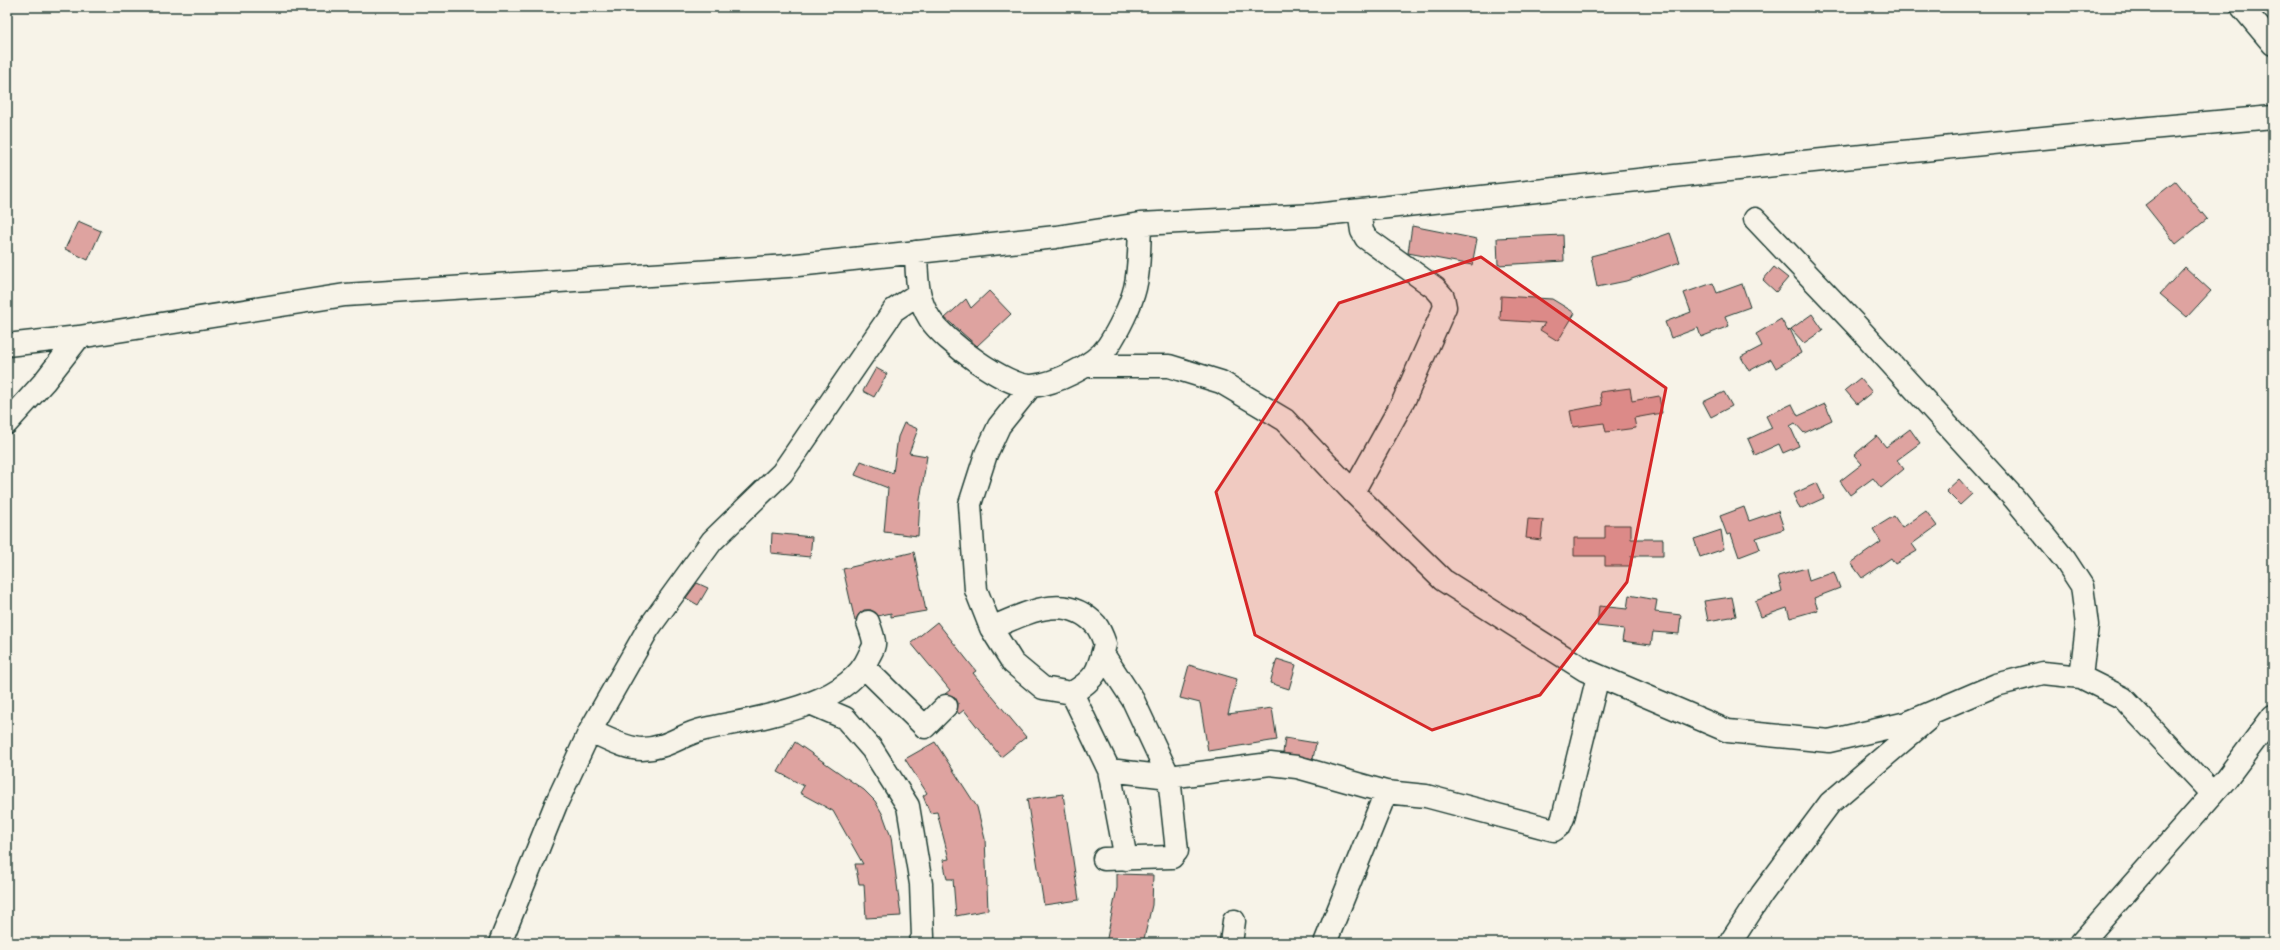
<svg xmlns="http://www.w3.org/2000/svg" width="2280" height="950" font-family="'Playpen Sans',sans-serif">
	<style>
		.building { fill: #dea3a0; stroke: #1f3d34 }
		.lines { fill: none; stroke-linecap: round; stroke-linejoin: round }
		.minor-casing { stroke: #1f3d34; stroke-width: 25 }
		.minor { stroke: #f7f3e8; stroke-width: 22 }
		.marked { fill: #d62828; fill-opacity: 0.2; stroke: #d62828; stroke-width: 3; stroke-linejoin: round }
	</style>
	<rect width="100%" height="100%" fill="#f7f3e8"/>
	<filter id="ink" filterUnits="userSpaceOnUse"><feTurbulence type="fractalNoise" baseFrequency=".025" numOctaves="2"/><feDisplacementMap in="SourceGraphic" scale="8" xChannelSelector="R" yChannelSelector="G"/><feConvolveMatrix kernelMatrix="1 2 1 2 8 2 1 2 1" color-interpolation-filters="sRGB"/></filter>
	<g filter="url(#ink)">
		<path class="building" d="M 2176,181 L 2207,219 L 2176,244 L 2145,205 Z
			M 78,221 L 101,231 L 88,260 L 65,249 Z
			M 1412,226 L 1477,239 L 1472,265 L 1408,253 Z
			M 1670,233 L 1680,262 L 1626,281 L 1597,287 L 1591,256 L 1645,242 Z
			M 1563,235 L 1564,261 L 1498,265 L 1497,238 Z
			M 1774,267 L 1788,278 L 1776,292 L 1763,280 Z
			M 2185,267 L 2211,291 L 2187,317 L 2160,294 Z
			M 1713,283 L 1717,293 L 1742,284 L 1750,307 L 1725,316 L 1729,326 L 1701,337 L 1698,328 L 1671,338 L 1665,322 L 1691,312 L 1684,293 Z
			M 989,291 L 1011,314 L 977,346 L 945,318 L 966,299 L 971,308 Z
			M 1501,296 L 1552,299 L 1575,313 L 1558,341 L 1540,330 L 1545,323 L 1500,320 Z
			M 1812,314 L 1823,330 L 1804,343 L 1791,329 Z
			M 1781,319 L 1788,331 L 1790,329 L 1801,353 L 1776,368 L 1771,359 L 1749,371 L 1741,357 L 1762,346 L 1756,334 Z
			M 876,368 L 887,374 L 874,397 L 863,391 Z
			M 1860,378 L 1872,392 L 1857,404 L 1845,390 Z
			M 1630,388 L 1632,401 L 1659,396 L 1662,413 L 1634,418 L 1636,428 L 1606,432 L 1604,423 L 1573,427 L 1570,411 L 1602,405 L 1600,392 Z
			M 1724,392 L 1732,406 L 1711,417 L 1703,402 Z
			M 1792,404 L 1798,416 L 1825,404 L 1832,420 L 1804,433 L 1795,423 L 1790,426 L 1799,446 L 1783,453 L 1779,444 L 1755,455 L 1748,439 L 1772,428 L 1766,416 Z
			M 904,423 L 918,429 L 909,453 L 927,456 L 920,500 L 918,536 L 884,532 L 888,488 L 855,475 L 861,461 L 893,473 L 898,437 Z
			M 1910,429 L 1920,443 L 1897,460 L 1904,469 L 1881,488 L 1873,478 L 1850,495 L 1840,481 L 1862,464 L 1854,455 L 1877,436 L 1886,447 Z
			M 1959,479 L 1972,494 L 1960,505 L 1946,491 Z
			M 1817,483 L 1824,498 L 1800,509 L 1793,494 Z
			M 1744,507 L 1749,521 L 1778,511 L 1784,529 L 1756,538 L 1760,549 L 1739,557 L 1731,534 L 1727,535 L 1720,516 Z
			M 1926,511 L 1937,526 L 1912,544 L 1917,551 L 1895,564 L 1891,558 L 1862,578 L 1851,563 L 1881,542 L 1873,529 L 1894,516 L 1902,528 Z
			M 1528,519 L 1543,520 L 1541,540 L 1526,538 Z
			M 1605,525 L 1631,525 L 1631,539 L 1663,539 L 1663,556 L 1631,556 L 1631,566 L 1605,566 L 1605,556 L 1574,556 L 1574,538 L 1605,538 Z
			M 1721,530 L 1724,549 L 1700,557 L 1694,539 Z
			M 772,533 L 812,537 L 810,557 L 771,553 Z
			M 914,552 L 926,611 L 891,617 L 891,613 L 878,616 L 871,610 L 864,610 L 859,614 L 855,621 L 843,569 Z
			M 1806,568 L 1809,581 L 1834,572 L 1840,588 L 1814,598 L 1818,610 L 1790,618 L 1787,608 L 1761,617 L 1755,601 L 1782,591 L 1778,576 Z
			M 697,583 L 708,588 L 698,605 L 686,598 Z
			M 1629,595 L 1657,600 L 1655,612 L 1681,615 L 1679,634 L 1653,632 L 1651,645 L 1622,641 L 1624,629 L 1597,626 L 1599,606 L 1627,609 Z
			M 1732,597 L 1736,616 L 1708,621 L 1704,601 Z
			M 937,622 L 976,671 L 973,673 L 1026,737 L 1001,757 L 964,710 L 959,714 L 957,711 L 958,703 L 955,697 L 945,694 L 950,690 L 911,643 Z
			M 1277,659 L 1296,665 L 1289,689 L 1270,683 Z
			M 1189,665 L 1237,679 L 1228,714 L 1272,708 L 1277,740 L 1208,751 L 1200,703 L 1180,698 Z
			M 1285,738 L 1316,743 L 1313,759 L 1283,753 Z
			M 795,742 L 864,790 L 875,801 L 883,815 L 891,837 L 901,916 L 866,918 L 864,884 L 859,884 L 855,864 L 863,864 L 833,811 L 800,793 L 804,786 L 778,772 Z
			M 935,742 L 977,807 L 985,839 L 988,910 L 956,916 L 953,879 L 947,879 L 943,860 L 949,859 L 937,812 L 930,813 L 923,796 L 927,793 L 905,759 Z
			M 1063,794 L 1079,900 L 1044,905 L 1027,799 Z
			M 1117,874 L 1153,875 L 1152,905 L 1143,943 L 1106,943 L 1117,888 Z"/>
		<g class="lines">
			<g class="minor-casing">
				<path id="minor" d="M 2242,7 L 2273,44
					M 1755,219 L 1856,325 L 2014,498 L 2065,560 L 2082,586 L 2087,625 L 2081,677
					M 916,252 C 917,277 916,297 930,319 C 943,340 1007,388 1032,386 C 1055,384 1095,365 1108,346 C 1118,331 1131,305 1135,288 C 1140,268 1139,245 1140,224
					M 7,345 L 79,337 L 345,295 L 788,266 L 1056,237 L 1140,224 L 1315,215 L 1803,162 L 2083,134 L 2273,117
					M 1088,366 L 1169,366 L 1221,382 L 1285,420 L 1353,492 L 1443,580 L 1585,670 L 1728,731 L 1829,741 L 1907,723 L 1996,685 L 2043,673 L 2081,677 L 2123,698 L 2213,794
					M 7,423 L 44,382 L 79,337
					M 1353,492 L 1404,400 L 1445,307 L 1443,297 L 1435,288 L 1366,238 L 1362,231 L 1359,211
					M 868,622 C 870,628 873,635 874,642 C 875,646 871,652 869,656 C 847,708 754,718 705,729 C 681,734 670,748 642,749 C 625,749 605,737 590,731 L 648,629 L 712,541 L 782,473 L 894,310 L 918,294
					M 991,628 C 1025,614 1065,591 1096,625 C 1100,630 1103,638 1105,644 C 1098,671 1097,678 1072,693 L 1043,688 L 1013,663 L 991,628 L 976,590 L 970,504 L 986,454 L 999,426 L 1031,386
					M 1103,654 L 1133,700 L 1169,777 L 1177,851 L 1172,857 L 1104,859
					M 864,667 L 925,727 L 946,706
					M 1072,693 L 1109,770 L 1126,859
					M 810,703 L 845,718 L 872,749 L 908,806 L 921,884 L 923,937 L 920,943
					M 1109,770 L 1169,777 L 1270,764 L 1297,767 L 1386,792 L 1426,796 L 1554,830 L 1560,825 L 1563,818 L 1598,676
					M 500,943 L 556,804 L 590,731
					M 1231,943 L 1234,921
					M 1325,943 L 1386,792
					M 1730,943 L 1762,894 L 1830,803 L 1927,720
					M 2081,943 L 2226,779 L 2273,716"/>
			</g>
			<use href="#minor" class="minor"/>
		</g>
	</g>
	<path class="marked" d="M 1481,257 L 1666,388 L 1627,582 L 1540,695 L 1432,730 L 1255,635 L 1216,492 L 1339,303 Z"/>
	<rect width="2280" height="950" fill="none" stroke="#f7f3e8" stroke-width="24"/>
	<rect x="12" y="12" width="2256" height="926" fill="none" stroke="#1f3d34" stroke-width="1.5" filter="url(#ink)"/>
</svg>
